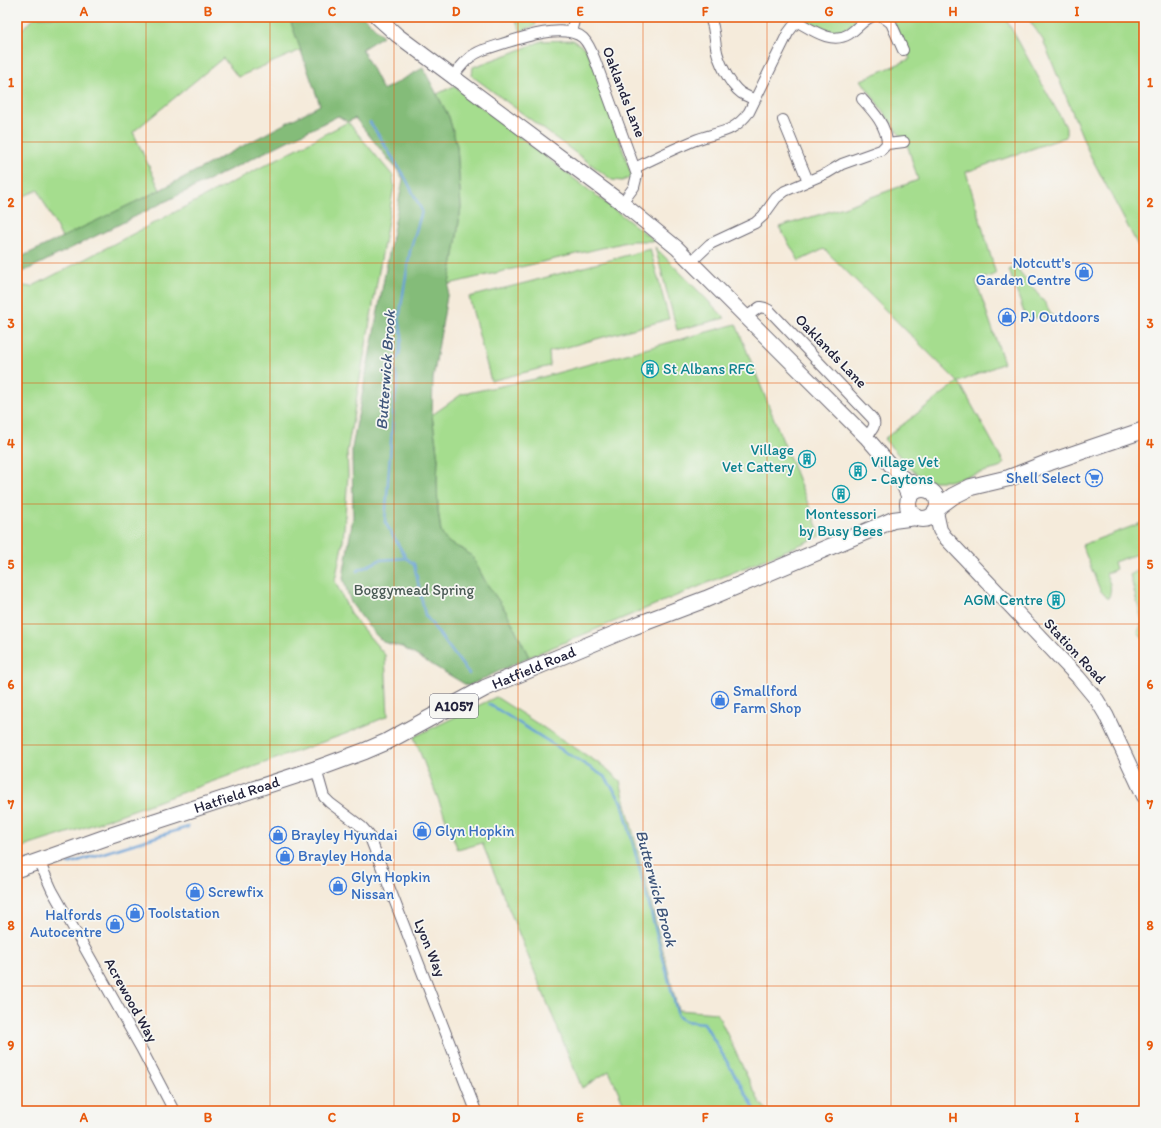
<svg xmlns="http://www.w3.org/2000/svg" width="1161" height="1128" font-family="Itim,sans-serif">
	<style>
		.green { fill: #a5dd8e; stroke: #648064 }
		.forest { fill: #84bc79; stroke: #536f5a }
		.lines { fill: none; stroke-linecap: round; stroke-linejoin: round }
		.stream { stroke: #69a2d8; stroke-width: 2.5 }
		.street-casing { stroke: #6c6873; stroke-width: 12 }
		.secondary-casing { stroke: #6c6873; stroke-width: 16 }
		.primary-casing { stroke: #6c6873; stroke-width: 18 }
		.street { stroke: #fff; stroke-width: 10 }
		.secondary { stroke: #fff; stroke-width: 14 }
		.primary { stroke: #fff; stroke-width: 16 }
		.grid { fill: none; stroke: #e8590c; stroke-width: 1; stroke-opacity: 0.55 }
		.labels { text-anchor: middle; stroke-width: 3.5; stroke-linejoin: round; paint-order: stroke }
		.shield { fill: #f6f6f2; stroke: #626272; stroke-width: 1 }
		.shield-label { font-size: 14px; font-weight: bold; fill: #22223b }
		.street-label { font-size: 15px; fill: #22223b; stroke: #f6f6f2 }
		.shop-label { font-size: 15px; fill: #366cbe; stroke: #f6f6f2; text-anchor: start }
		.culture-label { font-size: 15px; fill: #0d838f; stroke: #f6f6f2; text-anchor: start }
		.park-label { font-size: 15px; fill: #495a54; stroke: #f6f6f2 }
		.water-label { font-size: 16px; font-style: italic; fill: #3e557a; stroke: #f6f6f2 }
		.neatline { fill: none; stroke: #e8590c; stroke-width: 1.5 }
		.grid-label { font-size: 13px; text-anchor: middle; font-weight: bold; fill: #e8590c }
	</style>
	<rect width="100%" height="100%" fill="#f6f6f2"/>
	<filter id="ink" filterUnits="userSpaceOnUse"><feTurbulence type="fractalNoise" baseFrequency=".025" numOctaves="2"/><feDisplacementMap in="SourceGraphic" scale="8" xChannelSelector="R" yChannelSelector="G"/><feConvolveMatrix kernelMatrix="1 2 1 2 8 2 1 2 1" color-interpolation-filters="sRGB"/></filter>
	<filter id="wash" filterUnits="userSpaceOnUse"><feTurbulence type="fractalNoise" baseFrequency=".012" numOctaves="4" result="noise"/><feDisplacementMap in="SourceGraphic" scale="16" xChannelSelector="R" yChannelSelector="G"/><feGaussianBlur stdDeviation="0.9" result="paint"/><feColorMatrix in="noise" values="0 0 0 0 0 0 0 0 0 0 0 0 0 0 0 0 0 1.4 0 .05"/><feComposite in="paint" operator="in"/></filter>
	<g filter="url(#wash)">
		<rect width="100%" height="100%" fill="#f5ebdb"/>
		<path class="green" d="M 35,17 L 289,17 L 301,50 L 238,77 L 223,58 L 133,132 L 160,190 L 62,238 L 38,190 L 17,199 L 17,34 Z
			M 514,17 L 532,17 L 536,25 L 521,31 Z
			M 810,17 L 858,17 C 854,26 841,31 831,33 L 830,30 L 815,24 L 811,26 L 808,23 Z
			M 890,17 L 1005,17 L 1066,127 L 1066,137 L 966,172 L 996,274 L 976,281 L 1004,363 L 959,382 L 1004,463 L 999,468 L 949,481 L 929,481 L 914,472 L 884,439 L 958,382 L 824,249 L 799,261 L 779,227 L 844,207 L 918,180 L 908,147 L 861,80 L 910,59 L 893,21 Z
			M 1027,17 L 1144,17 L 1144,257 L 1089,153 L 1043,40 Z
			M 573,40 L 586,49 L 598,76 L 632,177 L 622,181 L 612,180 L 472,76 L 473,67 L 509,54 L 542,41 Z
			M 454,86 L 655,241 L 631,241 L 449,284 L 456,243 L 461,207 L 459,174 L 457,146 L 449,117 L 437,94 Z
			M 348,122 L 393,176 L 394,186 L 347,452 L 348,475 L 343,541 L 335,581 L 351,615 L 385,655 L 388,716 L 345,734 L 86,827 L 17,849 L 17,285 L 31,287 Z
			M 655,247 L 725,318 L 677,330 Z
			M 650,249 L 669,319 L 549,352 L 550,366 L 491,381 L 469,297 L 529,282 Z
			M 1016,267 L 1045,303 L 1053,317 L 1045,320 L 1043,315 L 1027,321 L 1009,270 Z
			M 736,324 L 821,536 L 529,657 L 507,613 L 485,581 L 472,556 L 464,550 L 451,544 L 444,539 L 441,532 L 438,510 L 437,481 L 438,459 L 432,415 L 462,394 L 535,379 Z
			M 1144,522 L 1144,640 L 1138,632 L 1142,622 L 1130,575 L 1142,568 L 1137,554 L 1114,562 L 1116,569 L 1106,574 C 1110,584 1113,588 1108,599 L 1100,590 L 1082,545 Z
			M 496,697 L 606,768 L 620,781 L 678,1010 L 717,1013 L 758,1099 L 767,1111 L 627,1111 L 609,1071 L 582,1088 L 482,843 L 458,850 L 414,737 Z"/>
		<path class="forest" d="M 289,17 L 364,17 L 383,36 L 362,49 L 383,90 L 423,68 L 449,117 L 457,146 L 461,207 L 456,243 L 433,379 L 432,415 L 438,459 L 437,481 L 438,510 L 441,532 L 445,539 L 451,544 L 464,550 L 472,556 L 485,581 L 507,613 L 529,657 L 468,686 L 402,647 L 383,642 L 374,633 L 351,603 L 343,578 L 353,517 L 352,448 L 403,179 L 398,171 L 355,118 L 348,122 L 338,116 L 23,272 L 19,258 L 160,190 L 320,105 Z"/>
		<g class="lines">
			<path class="stream" d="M 370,122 L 406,179 L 422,211 L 410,251 L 399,319 L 402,336 L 399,355 L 394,365 L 398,382 L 394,403 L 385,522 L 406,558
				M 357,571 L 380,560 L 406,558 L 414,564 L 425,615 L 469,674
				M 489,704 L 605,777 L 622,802 L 678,1016 L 684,1021 L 704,1023 L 756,1111
				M 68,864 L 188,827"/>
		</g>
	</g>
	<g filter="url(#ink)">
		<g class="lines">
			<g class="street-casing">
				<path id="street" d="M 710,17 C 715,30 714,34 716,47 C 718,61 730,85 741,93 C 746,96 751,98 755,100
					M 883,17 L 891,23 L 903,50
					M 796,21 C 811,29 831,45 849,34 C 857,29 862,21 871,17
					M 571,32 L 575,17
					M 453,76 C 463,64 468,56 483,50 C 507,43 562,20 583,38 C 589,44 592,52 595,60 L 637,175 L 634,187 L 622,203
					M 783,120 L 808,181
					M 887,144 L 904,142
					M 635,168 C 654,158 674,149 693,141 C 717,131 732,135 749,112 L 788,33 L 800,17
					M 691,262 L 710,244 L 755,223 L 763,216 L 776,198 L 785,191 L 827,173 L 842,164 L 881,150 L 887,144 C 887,126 873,111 862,99
					M 746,317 L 760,307 L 765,308 L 769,310 L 872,418 C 878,425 871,431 866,437
					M 316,769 L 324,797 L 330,803 L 362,827 L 369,835 L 476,1111
					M 40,861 L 43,870 L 52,890 L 141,1048 L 174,1111"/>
			</g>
			<g class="secondary-casing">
				<path id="secondary" d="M 377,17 L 397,35 L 622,203 L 677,248 L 866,437 L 900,476 L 909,498
					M 900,476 L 923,489
					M 936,512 L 940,530 L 944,536 L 1078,677 L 1097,700 L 1106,715 L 1144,796"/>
			</g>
			<g class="primary-casing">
				<g id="primary">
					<circle cx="923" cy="504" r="15"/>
					<path d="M 938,507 L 953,496 L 971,487 L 1009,478 L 1050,462 L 1144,430"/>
					<path id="s1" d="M 17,869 L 110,836 L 316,769 L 365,751 L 386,742 L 485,688 L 632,627 L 706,599 L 884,524 L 893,520 L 916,517"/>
				</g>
			</g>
			<use href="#street" class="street"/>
			<use href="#secondary" class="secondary"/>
			<use href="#primary" class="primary"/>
		</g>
	</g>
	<path class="grid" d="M 146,17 L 146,1111M 270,17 L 270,1111M 394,17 L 394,1111M 518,17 L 518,1111M 643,17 L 643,1111M 767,17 L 767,1111M 891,17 L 891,1111M 1015,17 L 1015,1111M 17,142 L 1144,142M 17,263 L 1144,263M 17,383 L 1144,383M 17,504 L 1144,504M 17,624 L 1144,624M 17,745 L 1144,745M 17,865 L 1144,865M 17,986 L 1144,986"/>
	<defs>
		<g id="shop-ring" transform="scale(0.9)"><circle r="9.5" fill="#f6f6f2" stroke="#3f7fe0" stroke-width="1.5"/><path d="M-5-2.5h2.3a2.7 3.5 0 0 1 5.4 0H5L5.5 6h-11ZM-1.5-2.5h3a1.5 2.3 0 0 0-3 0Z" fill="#3f7fe0"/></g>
		<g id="building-ring" transform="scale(0.9)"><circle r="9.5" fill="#f6f6f2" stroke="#0f9aa8" stroke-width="1.5"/><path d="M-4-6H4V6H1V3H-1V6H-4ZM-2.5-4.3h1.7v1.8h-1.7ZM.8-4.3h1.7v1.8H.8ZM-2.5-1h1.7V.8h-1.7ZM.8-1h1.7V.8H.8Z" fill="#0f9aa8"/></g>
		<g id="supermarket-ring" transform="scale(0.9)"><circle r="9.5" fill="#f6f6f2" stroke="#3f7fe0" stroke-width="1.5"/><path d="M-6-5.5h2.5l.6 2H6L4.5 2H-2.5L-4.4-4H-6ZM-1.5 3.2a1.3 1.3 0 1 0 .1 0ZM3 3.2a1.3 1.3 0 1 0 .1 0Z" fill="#3f7fe0"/></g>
	</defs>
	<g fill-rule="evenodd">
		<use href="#shop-ring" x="1084" y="272"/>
		<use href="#shop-ring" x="1007" y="317"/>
		<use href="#building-ring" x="650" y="369"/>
		<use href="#building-ring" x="807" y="459"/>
		<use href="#building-ring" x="858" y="471"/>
		<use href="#supermarket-ring" x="1094" y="478"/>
		<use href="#building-ring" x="841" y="494"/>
		<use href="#building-ring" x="1056" y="600"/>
		<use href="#shop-ring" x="720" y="700"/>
		<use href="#shop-ring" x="422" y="831"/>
		<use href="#shop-ring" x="278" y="835"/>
		<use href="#shop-ring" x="285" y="856"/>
		<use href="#shop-ring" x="338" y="886"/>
		<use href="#shop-ring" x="195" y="892"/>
		<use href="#shop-ring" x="135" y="913"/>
		<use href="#shop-ring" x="115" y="924"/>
	</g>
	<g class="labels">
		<rect class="shield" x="430" y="694" width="48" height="24" rx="3"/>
		<g class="shield-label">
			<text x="454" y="711">A1057</text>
		</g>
		<g class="street-label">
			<text transform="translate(624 92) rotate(69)" y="5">Oaklands Lane</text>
			<text transform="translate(831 351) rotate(46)" y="5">Oaklands Lane</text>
			<text transform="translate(1075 651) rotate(47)" y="5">Station Road</text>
			<text dy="5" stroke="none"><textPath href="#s1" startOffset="556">Hatfield Road</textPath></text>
			<text dy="5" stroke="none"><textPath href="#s1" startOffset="232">Hatfield Road</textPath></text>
			<text transform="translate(430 948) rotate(68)" y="5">Lyon Way</text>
			<text transform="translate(131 1000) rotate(61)" y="5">Acrewood Way</text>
		</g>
		<g class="shop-label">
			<text x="1071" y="268" text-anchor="end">Notcutt's<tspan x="1071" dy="17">Garden Centre</tspan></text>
			<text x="1020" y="322">PJ Outdoors</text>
			<text x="1081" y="483" text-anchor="end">Shell Select</text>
			<text x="733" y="696">Smallford<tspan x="733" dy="17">Farm Shop</tspan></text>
			<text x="435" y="836">Glyn Hopkin</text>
			<text x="291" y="840">Brayley Hyundai</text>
			<text x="298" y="861">Brayley Honda</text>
			<text x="351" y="882">Glyn Hopkin<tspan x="351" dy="17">Nissan</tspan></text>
			<text x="208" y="897">Screwfix</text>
			<text x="148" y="918">Toolstation</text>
			<text x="102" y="920" text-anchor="end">Halfords<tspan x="102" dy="17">Autocentre</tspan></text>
		</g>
		<g class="culture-label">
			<text x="663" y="374">St Albans RFC</text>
			<text x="794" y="455" text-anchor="end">Village<tspan x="794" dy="17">Vet Cattery</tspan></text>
			<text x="871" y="467">Village Vet<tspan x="871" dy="17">- Caytons</tspan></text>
			<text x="841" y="519" text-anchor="middle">Montessori<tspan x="841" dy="17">by Busy Bees</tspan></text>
			<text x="1043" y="605" text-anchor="end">AGM Centre</text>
		</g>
		<g class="park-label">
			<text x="414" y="595">Boggymead Spring</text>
		</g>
		<g class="water-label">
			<text transform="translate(385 370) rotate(-86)" y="6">Butterwick Brook</text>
			<text transform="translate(657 888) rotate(75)" y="6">Butterwick Brook</text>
		</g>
	</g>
	<rect width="1161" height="1128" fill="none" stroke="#f6f6f2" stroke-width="44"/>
	<rect x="22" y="22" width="1117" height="1084" class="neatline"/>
	<g class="grid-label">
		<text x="84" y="16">A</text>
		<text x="208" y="16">B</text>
		<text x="332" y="16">C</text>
		<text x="456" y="16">D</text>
		<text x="580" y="16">E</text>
		<text x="705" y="16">F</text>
		<text x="829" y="16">G</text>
		<text x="953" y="16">H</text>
		<text x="1077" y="16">I</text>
		<text x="11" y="87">1</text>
		<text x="1150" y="87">1</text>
		<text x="11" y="207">2</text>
		<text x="1150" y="207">2</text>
		<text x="11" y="328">3</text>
		<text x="1150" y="328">3</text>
		<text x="11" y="448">4</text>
		<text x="1150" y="448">4</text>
		<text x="11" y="569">5</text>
		<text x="1150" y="569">5</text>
		<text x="11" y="689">6</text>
		<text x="1150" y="689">6</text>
		<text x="11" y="809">7</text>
		<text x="1150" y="809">7</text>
		<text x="11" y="930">8</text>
		<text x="1150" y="930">8</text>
		<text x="11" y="1050">9</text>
		<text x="1150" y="1050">9</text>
		<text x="84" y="1122">A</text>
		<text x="208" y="1122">B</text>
		<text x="332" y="1122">C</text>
		<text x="456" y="1122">D</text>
		<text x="580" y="1122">E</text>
		<text x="705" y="1122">F</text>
		<text x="829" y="1122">G</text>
		<text x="953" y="1122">H</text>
		<text x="1077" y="1122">I</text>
	</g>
</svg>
